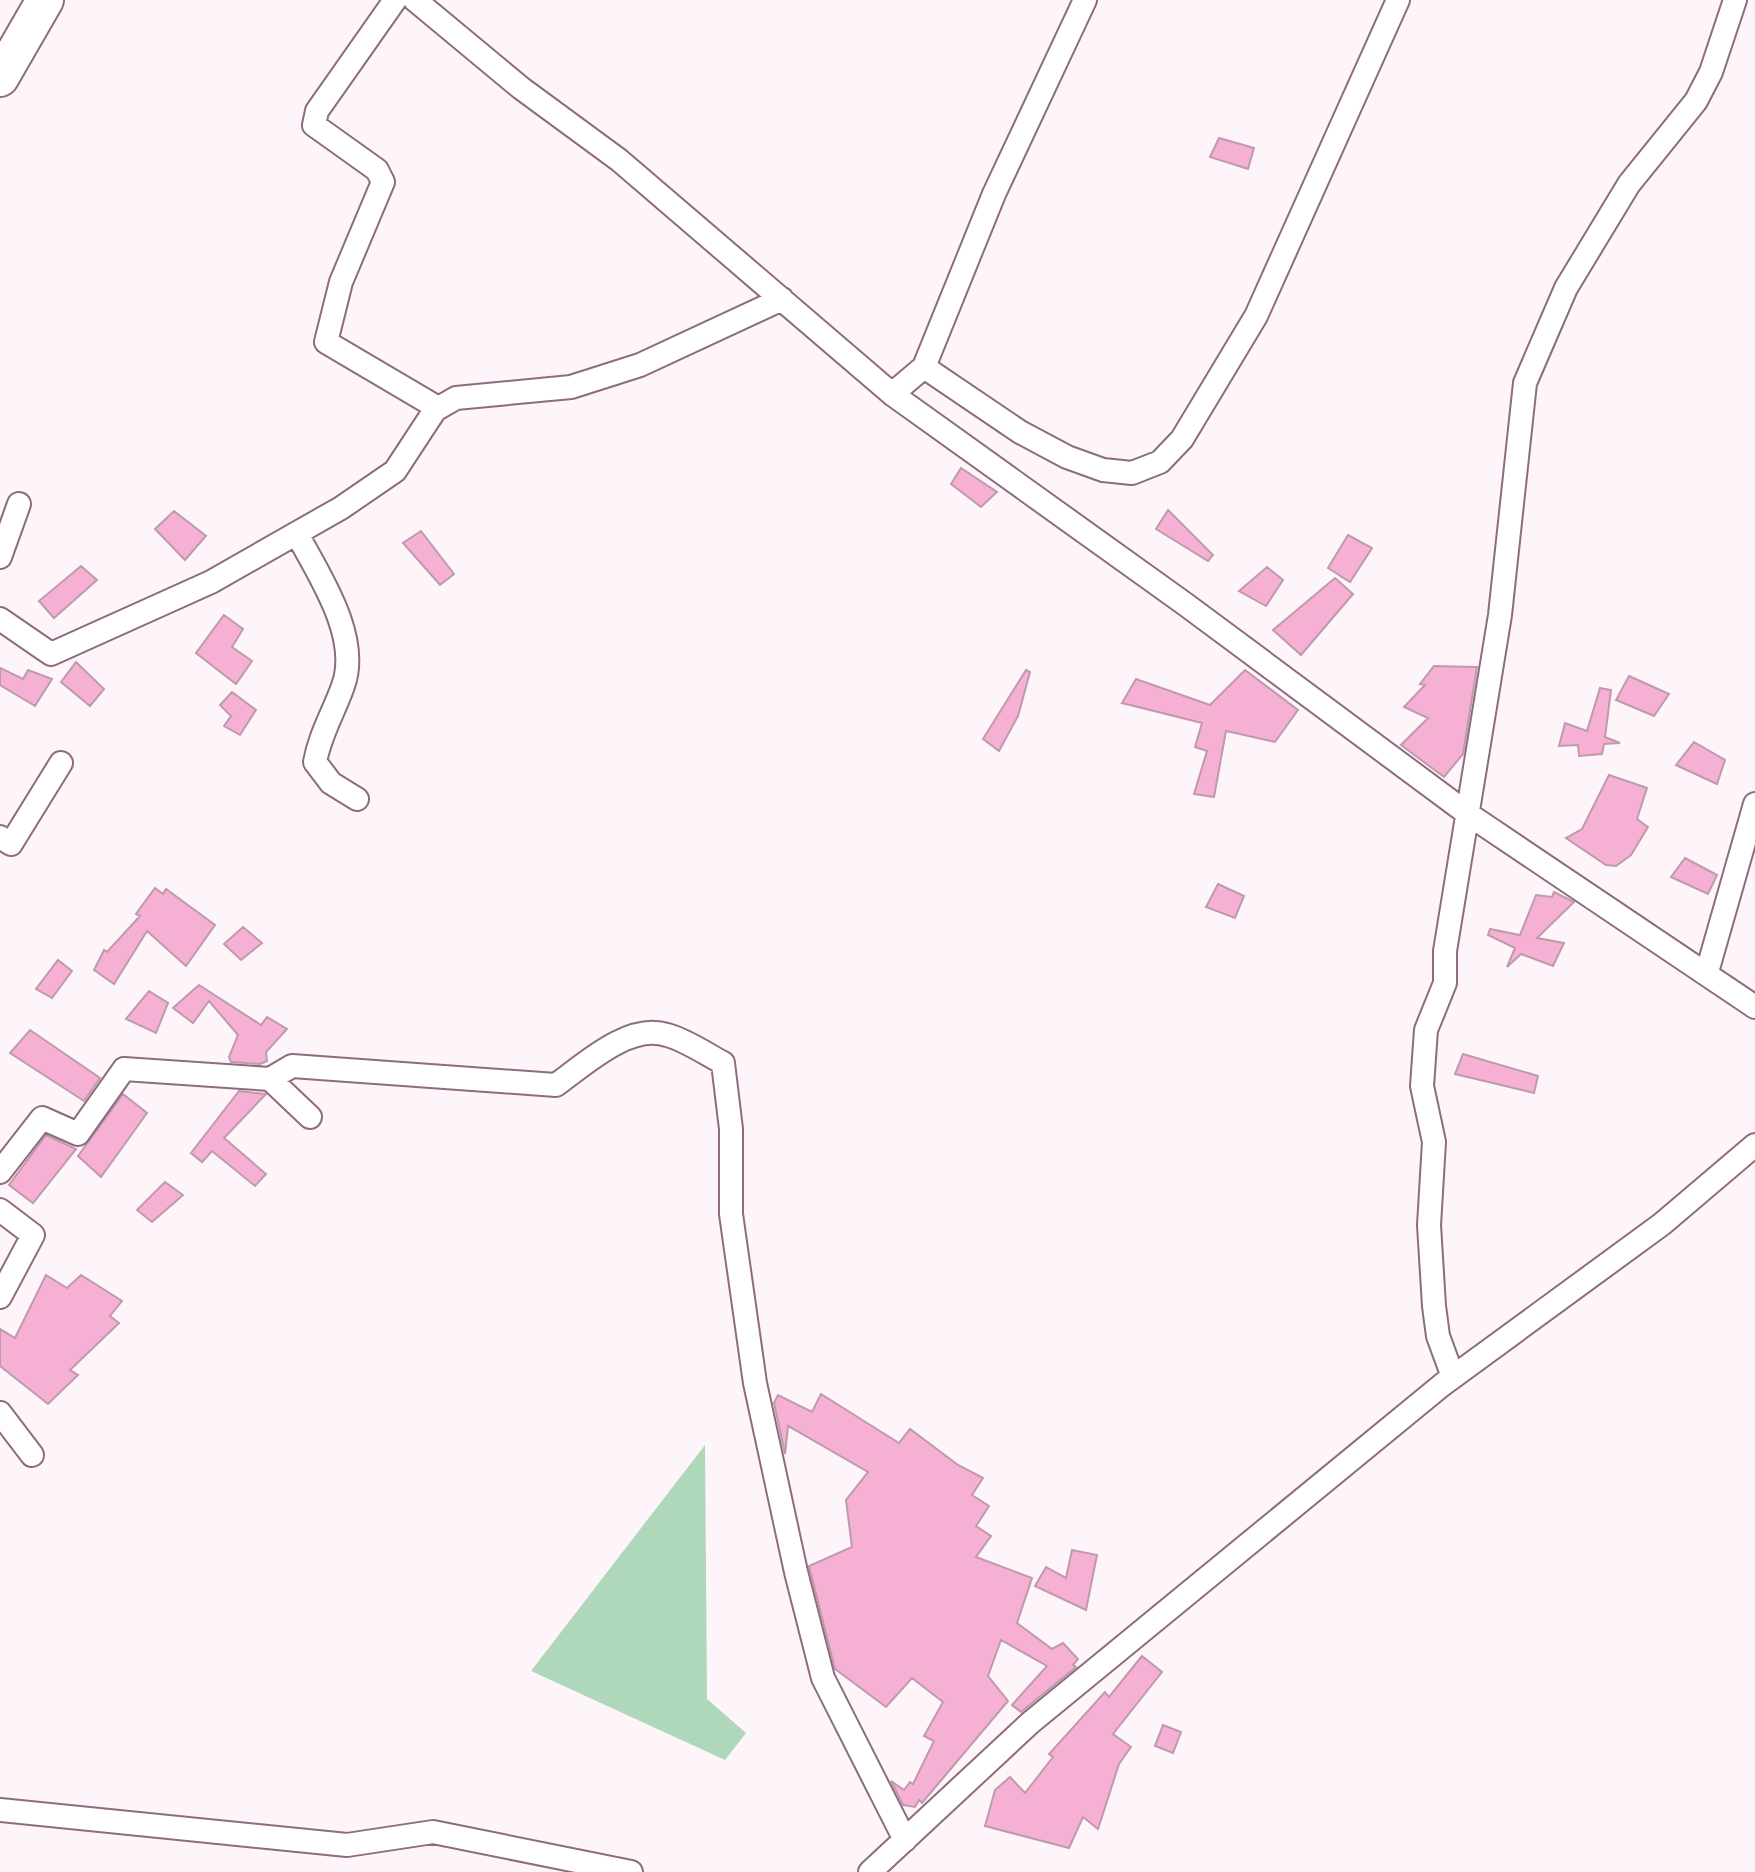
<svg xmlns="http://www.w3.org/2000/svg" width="1755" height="1872" font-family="Arial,sans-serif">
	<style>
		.green { fill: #aed8b9 }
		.building { fill: #f5b0d4; stroke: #be9aac; stroke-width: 2 }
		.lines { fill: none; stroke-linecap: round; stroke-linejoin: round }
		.minor-casing { stroke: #8d6c7d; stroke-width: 26 }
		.primary-casing { stroke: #8d6c7d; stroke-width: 40 }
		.minor { stroke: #fff; stroke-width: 22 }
		.primary { stroke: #fff; stroke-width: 36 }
	</style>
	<rect width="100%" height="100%" fill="#fdf5f9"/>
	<path class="green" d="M 705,1445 L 707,1699 L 746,1733 L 725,1760 L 531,1671 Z"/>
	<path class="building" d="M 1219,138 L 1254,148 L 1248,169 L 1210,157 Z
		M 961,468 L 997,492 L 981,507 L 951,484 Z
		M 1168,510 L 1213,555 L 1208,561 L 1156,529 Z
		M 174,511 L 206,536 L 185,560 L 155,529 Z
		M 421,531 L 454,574 L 440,585 L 403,543 Z
		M 1348,535 L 1372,548 L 1350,582 L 1328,568 Z
		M 81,566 L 97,580 L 54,618 L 39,601 Z
		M 1267,567 L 1283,580 L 1266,606 L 1239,591 Z
		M 1335,578 L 1353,594 L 1301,655 L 1273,630 Z
		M 224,615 L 243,629 L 232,647 L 252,661 L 236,684 L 196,653 Z
		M 76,662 L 104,689 L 90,706 L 61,682 Z
		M 1434,666 L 1477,667 L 1463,754 L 1444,777 L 1401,745 L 1428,718 L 1404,707 L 1425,685 L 1420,684 Z
		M 0,668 L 23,679 L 28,670 L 52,679 L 35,706 L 0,685 Z
		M 1026,670 L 1030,672 L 1018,716 L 999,751 L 983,739 Z
		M 1245,670 L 1298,710 L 1275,742 L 1226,731 L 1214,797 L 1194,794 L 1207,751 L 1195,747 L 1202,723 L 1122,703 L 1136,679 L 1210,705 Z
		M 1629,676 L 1669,694 L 1654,716 L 1616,700 Z
		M 1600,688 L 1611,690 L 1605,737 L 1620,743 L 1604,744 L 1602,754 L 1579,756 L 1578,745 L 1559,746 L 1565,723 L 1587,731 Z
		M 232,692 L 256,710 L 240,735 L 224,726 L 231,716 L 220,705 Z
		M 1694,742 L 1725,760 L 1717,784 L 1676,765 Z
		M 1609,775 L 1647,788 L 1637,819 L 1648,827 L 1631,855 L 1616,866 L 1606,865 L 1566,838 L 1582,829 Z
		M 1685,858 L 1717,875 L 1708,894 L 1671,877 Z
		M 1218,884 L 1244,896 L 1235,918 L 1206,907 Z
		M 155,888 L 163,894 L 166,889 L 215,925 L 186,966 L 147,931 L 114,984 L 94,970 L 104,950 L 107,952 L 140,916 L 136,914 Z
		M 1554,892 L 1574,902 L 1537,938 L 1564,943 L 1553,966 L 1521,954 L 1507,967 L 1515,948 L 1488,935 L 1490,929 L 1520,935 L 1536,895 L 1552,897 Z
		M 243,927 L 262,943 L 241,960 L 224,944 Z
		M 58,960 L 72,971 L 52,998 L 36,989 Z
		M 199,985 L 261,1025 L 267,1017 L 287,1029 L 266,1052 L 267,1061 L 260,1064 L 231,1062 L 229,1057 L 238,1035 L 209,1001 L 193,1023 L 173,1008 Z
		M 149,991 L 168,1003 L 156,1033 L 126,1019 Z
		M 30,1030 L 100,1078 L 84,1101 L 10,1053 Z
		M 1463,1054 L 1538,1076 L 1534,1093 L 1455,1074 Z
		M 239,1091 L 266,1094 L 224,1138 L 266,1174 L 255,1186 L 212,1151 L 202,1162 L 191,1153 Z
		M 123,1094 L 147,1113 L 101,1177 L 78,1156 Z
		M 46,1135 L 76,1149 L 33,1203 L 9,1185 Z
		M 165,1182 L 183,1195 L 152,1222 L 137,1210 Z
		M 46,1275 L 67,1288 L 81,1275 L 122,1301 L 110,1316 L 119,1323 L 70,1370 L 78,1375 L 48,1404 L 0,1366 L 0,1329 L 15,1338 Z
		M 821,1394 L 899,1443 L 910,1429 L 958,1465 L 983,1478 L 972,1495 L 989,1506 L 976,1526 L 991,1536 L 976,1557 L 1032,1578 L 1017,1623 L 1052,1649 L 1063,1643 L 1078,1659 L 1073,1665 L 1076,1667 L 1021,1712 L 1012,1705 L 1047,1666 L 1001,1640 L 988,1676 L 1008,1701 L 922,1803 L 919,1800 L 915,1807 L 903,1805 L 891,1781 L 904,1790 L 910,1782 L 913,1784 L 934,1741 L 924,1736 L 943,1702 L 912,1678 L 886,1707 L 835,1669 L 809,1566 L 852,1547 L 846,1500 L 868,1472 L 788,1426 L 785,1454 L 774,1403 L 778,1395 L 812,1412 Z
		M 1072,1550 L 1097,1555 L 1086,1610 L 1035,1586 L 1046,1567 L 1066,1578 Z
		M 1142,1656 L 1162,1672 L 1113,1734 L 1131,1747 L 1119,1764 L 1098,1829 L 1083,1817 L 1069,1848 L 985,1826 L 995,1790 L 1010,1777 L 1025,1793 L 1053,1757 L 1049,1754 L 1105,1692 L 1109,1697 Z
		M 1163,1725 L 1181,1732 L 1173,1753 L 1155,1746 Z"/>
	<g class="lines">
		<g class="minor-casing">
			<path id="minor" d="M 395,0 L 317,111 L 314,125 L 377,170 L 383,182 L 341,282 L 326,342 L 438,408
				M 415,0 L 521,88 L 619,160 L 892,394 L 1185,604 L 1468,814 L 1755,1007
				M 924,367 L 1020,432 L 1067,457 L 1103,470 L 1132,473 L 1160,462 L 1182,439 L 1256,316 L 1398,0
				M 892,394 L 924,367 L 994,194 L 1085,0
				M 297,534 C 319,575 361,637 343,686 C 334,712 320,734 315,762 L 331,783 L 357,799
				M 0,557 L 19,504
				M 0,619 L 51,654 L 211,582 L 341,508 L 395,471 L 435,410 L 456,398 L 571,387 L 640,365 L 782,299
				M 0,837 L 11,844 L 61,763
				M 1707,972 L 1755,804
				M 270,1079 L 292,1066 L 556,1085 C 585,1064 629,1023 667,1035 C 686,1040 706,1054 723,1063 L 731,1129 L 731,1214 L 755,1383 L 796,1572 L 823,1678 L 905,1840
				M 0,1172 L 42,1118 L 78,1134 L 124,1069 L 270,1079 L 310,1117
				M 0,1210 L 33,1235 L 0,1297
				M 1453,1377 L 1438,1336 L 1434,1306 L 1429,1225 L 1434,1142 L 1422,1086 L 1426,1030 L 1445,983 L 1445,951 L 1500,615 L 1525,383 L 1566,288 L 1629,184 L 1696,101 L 1711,72 L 1735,0
				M 0,1413 L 32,1455
				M 0,1810 L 347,1845 L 433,1832 L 631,1872
				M 870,1872 L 1030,1723 L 1442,1385 L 1662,1224 L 1755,1145"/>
		</g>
		<g class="primary-casing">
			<path id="primary" d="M 0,78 L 45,0"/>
		</g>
		<use href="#minor" class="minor"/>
		<use href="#primary" class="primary"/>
	</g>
</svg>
